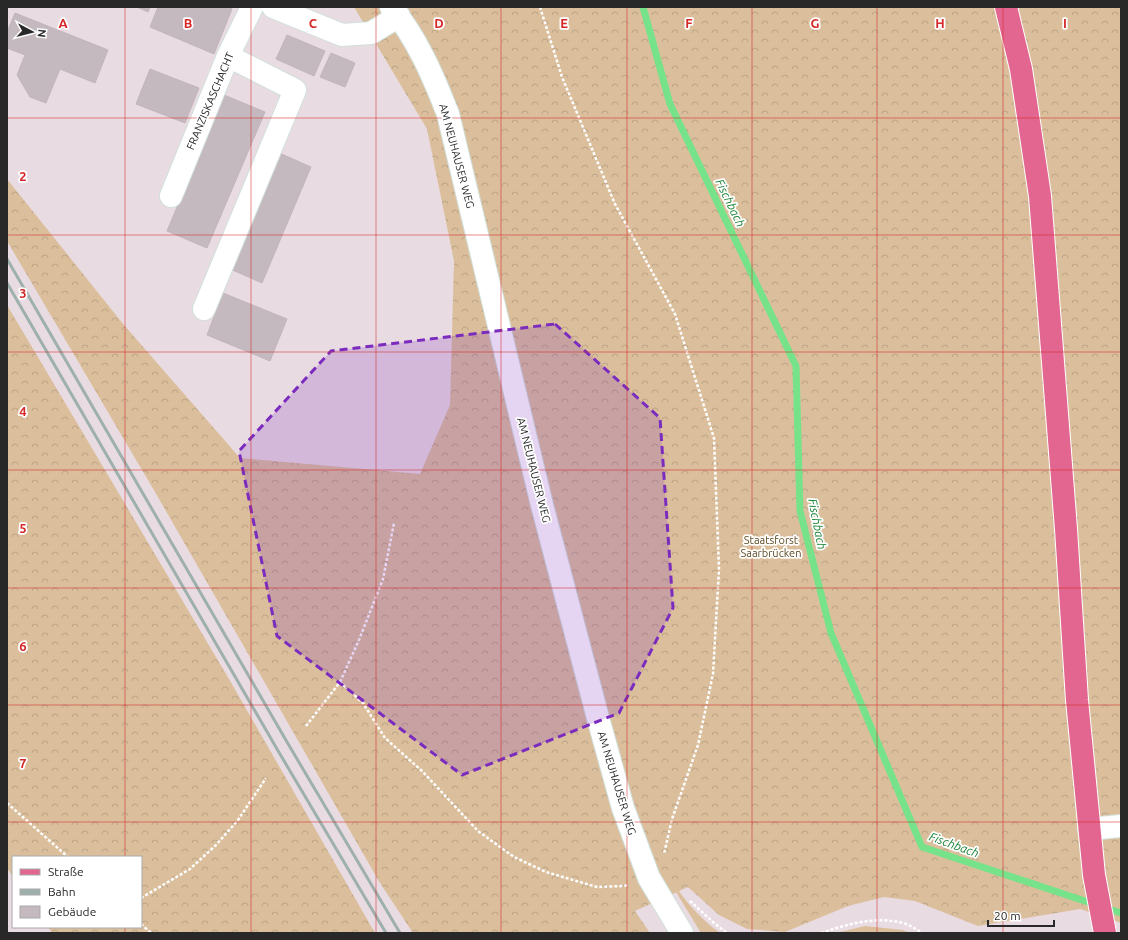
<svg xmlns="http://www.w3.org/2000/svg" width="1128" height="940" font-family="Ubuntu,sans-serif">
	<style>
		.grass { fill: #dbbf9c }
		.forest { fill: url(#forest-crowns) }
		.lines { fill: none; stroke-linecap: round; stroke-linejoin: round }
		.stream { stroke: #76e289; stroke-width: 7 }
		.building { fill: #c4b9bf; stroke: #c4b5bc }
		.minor-casing { stroke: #d0e0db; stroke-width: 24 }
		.major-casing { stroke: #fff; stroke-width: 24 }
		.path { stroke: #fff; stroke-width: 2.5; stroke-dasharray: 3 2; stroke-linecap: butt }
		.minor { stroke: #fff; stroke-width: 22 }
		.major { stroke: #e2668f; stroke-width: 22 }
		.rail { stroke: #9eb0ac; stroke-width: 3 }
		.marked { fill: #7b2cbf; fill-opacity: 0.2; stroke: #7b2cbf; stroke-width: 3; stroke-dasharray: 8 5; stroke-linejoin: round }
		.grid { fill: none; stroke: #d62828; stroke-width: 1; stroke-opacity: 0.55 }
		.labels { text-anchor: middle; stroke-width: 3.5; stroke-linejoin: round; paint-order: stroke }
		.street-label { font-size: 11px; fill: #282828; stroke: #fff }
		.park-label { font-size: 11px; fill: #5d4a20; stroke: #fff }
		.water-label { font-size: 12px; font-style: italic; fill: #198433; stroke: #fff }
		.grid-label { font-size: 13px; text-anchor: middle; font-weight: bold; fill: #d62828; stroke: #fff; stroke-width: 3.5; stroke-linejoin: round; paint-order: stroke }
	</style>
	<defs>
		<pattern id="forest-crowns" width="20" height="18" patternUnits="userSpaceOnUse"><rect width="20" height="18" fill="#dbbf9c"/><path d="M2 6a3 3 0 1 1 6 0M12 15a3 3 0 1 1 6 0" fill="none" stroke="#bca486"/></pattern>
	</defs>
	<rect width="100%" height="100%" fill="#e9dbe2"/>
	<path class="grass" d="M 679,891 C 690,907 704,921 720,933 L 701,933 L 676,892 Z
		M 865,926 L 903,930 L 910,933 L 836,933 Z"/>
	<path class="forest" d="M 354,7 L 1121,7 L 1121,923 L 1080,909 L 978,926 L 915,901 L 884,897 L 848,906 L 785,932 L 747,929 L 719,915 L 688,887 L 635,911 L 650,933 L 413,933 L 380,883 L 155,492 L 7,241 L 7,179 L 124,325 L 240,458 L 420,474 L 450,405 L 454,261 L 427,129 Z
		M 7,305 L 229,679 L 375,933 L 52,933 L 48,927 L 141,927 L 141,857 L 13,857 L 13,877 L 7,868 Z"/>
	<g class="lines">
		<path class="stream" d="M 643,7 L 670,104 L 796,366 L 800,511 L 831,633 L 922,847 L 1121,913"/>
	</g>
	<path class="building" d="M 137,7 L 150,7 L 148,12 Z
		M 158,7 L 228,7 L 232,9 L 214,54 L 150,27 Z
		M 15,13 L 108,50 L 95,83 L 60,69 L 46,103 L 30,97 L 17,75 L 25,55 L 7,48 L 7,32 Z
		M 287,35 L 325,51 L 314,76 L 276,59 Z
		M 331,53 L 355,63 L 345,87 L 320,77 Z
		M 150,69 L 199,88 L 185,123 L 136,104 Z
		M 224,95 L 265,112 L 207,248 L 167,231 Z
		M 277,152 L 311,167 L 262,283 L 228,268 Z
		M 223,293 L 287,319 L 270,361 L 207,335 Z"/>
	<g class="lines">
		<g class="minor-casing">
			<path id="minor" d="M 273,7 L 342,35 L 371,33 L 399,16
				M 391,7 C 417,38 433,76 448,114 L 542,505 L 598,718 L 623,808 L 649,878 L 682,933
				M 171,196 L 228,56 L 252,7
				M 204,309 L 295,90 L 228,56
				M 1089,829 L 1121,826"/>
		</g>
		<g class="major-casing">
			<path id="major" d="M 1006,7 L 1021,69 L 1040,196 L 1066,529 L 1077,700 L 1094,875 L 1105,933"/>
		</g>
		<path class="path" d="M 540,7 L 562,77 L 615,204 L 675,314 L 714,438 L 719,569 L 713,674 L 698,745 L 672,819 L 664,854
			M 340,682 L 359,640 L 383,579 L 394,523
			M 306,726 L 340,682 L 363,703 L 385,738 L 422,771 L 478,831 L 514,857 L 546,872 L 597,887 L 624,886 L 628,885
			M 7,803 L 68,857
			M 141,898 L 190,869 L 216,845 L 238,820 L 266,778
			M 690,901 L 714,923 L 727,933
			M 141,924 L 151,933
			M 821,933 C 848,924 878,915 906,924 C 912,926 917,930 922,933"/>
		<use href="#minor" class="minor"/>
		<use href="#major" class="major"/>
		<path class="rail" d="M 7,259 L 287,742 L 400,933
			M 7,283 L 277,749 L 386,933"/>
	</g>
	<path class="marked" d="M 555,324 L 660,418 L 673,608 L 619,713 L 462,775 L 277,636 L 239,451 L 331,351 Z"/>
	<path class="grid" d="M 125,7 L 125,857M 251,7 L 251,933M 376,7 L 376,933M 501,7 L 501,933M 627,7 L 627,933M 752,7 L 752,933M 877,7 L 877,933M 1003,7 L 1003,933M 7,118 L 1121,118M 7,235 L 1121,235M 7,352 L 1121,352M 7,470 L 1121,470M 7,588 L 1121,588M 7,705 L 1121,705M 7,822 L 1121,822M 125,927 L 125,933"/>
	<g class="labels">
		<g class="street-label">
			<text transform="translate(210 101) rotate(-67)" y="4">FRANZISKASCHACHT</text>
			<text transform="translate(457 156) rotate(75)" y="4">AM NEUHAUSER WEG</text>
			<text transform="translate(534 470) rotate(76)" y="4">AM NEUHAUSER WEG</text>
			<text transform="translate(617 783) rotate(73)" y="4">AM NEUHAUSER WEG</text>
		</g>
		<g class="park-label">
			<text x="771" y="544">Staatsforst<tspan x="771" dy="13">Saarbrücken</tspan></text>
		</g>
		<g class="water-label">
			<text transform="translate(730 203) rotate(64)" y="4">Fischbach</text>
			<text transform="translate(817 524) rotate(79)" y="4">Fischbach</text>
			<text transform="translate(954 845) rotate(20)" y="4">Fischbach</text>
		</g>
	</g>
	<g class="grid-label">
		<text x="63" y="28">A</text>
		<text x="188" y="28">B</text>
		<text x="313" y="28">C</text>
		<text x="439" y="28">D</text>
		<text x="564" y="28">E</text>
		<text x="689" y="28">F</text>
		<text x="815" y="28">G</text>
		<text x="940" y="28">H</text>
		<text x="1065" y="28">I</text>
		<text x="23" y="181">2</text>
		<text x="23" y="298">3</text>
		<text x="23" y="416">4</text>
		<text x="23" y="533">5</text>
		<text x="23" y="651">6</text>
		<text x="23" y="768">7</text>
	</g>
	<rect width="1128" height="940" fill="none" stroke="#282828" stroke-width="16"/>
	<rect x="12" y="856" width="130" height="72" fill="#ffffff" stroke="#a9a9a9"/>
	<rect x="20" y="869" width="20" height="6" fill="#e2668f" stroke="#a9a9a9"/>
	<text x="48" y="876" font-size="12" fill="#282828">Straße</text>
	<rect x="20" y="889" width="20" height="6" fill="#9eb0ac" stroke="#a9a9a9"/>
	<text x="48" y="896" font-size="12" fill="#282828">Bahn</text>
	<rect x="20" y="906" width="20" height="12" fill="#c4b9bf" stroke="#a9a9a9"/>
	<text x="48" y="916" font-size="12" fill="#282828">Gebäude</text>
	<g transform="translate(32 32) rotate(97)" stroke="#ffffff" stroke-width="3" paint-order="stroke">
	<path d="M0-3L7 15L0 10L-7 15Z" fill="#282828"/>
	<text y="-6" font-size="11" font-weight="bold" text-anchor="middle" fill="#282828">N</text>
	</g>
	<path d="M988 920v6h66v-6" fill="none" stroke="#282828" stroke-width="2"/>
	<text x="994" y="920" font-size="12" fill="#282828" stroke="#ffffff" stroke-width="3" paint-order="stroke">20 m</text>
</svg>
